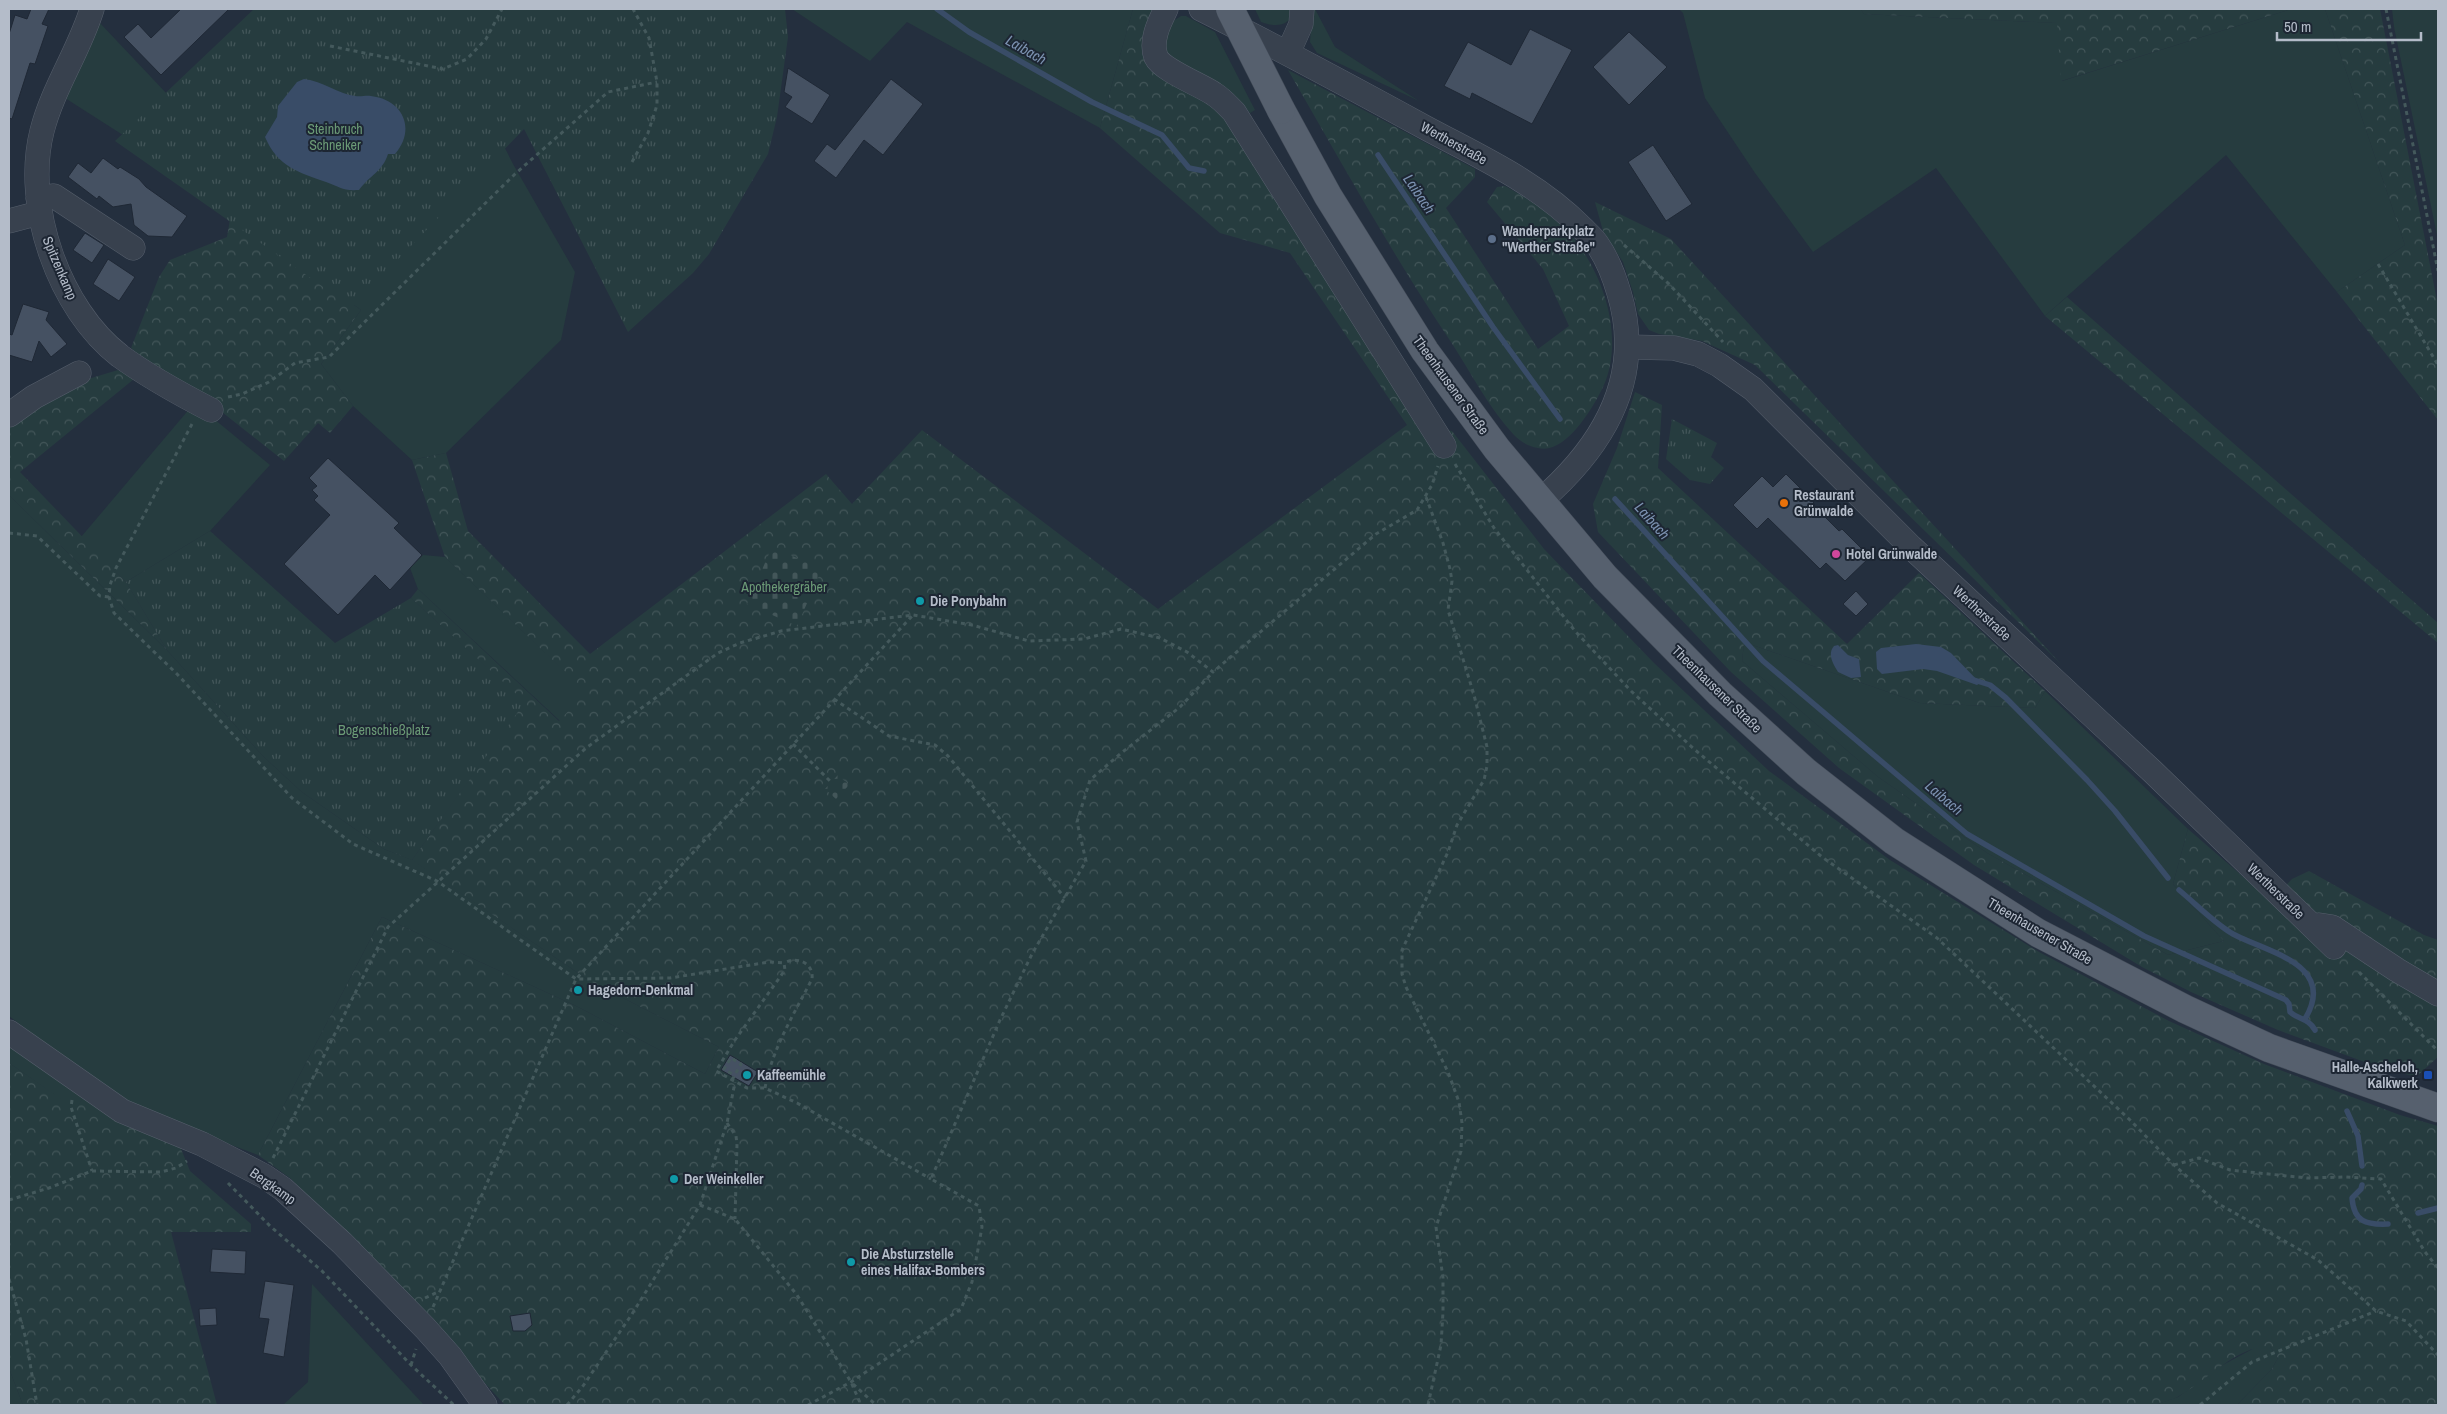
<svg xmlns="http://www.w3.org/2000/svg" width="2447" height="1414" font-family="'Archivo Narrow',sans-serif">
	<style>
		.grass { fill: #263c3f }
		.forest { fill: url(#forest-crowns) }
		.cemetery { fill: url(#cemetery-stones) }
		.park { fill: url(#park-tufts) }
		.water { fill: #394c67 }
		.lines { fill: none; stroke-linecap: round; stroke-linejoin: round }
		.stream { stroke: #394c67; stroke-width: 5.5 }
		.building { fill: #455162; stroke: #1f2835 }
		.minor-casing { stroke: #565f6c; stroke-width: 25 }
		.major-casing { stroke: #414a57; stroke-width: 29 }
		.path { stroke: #44595c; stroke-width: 3; stroke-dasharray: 4 4; stroke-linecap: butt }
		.minor { stroke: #38414e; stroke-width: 24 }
		.major { stroke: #56606e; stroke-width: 28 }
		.major-bridge-casing { stroke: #414a57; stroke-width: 29; stroke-linecap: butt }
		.major-bridge { stroke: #56606e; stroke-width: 28 }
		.service-dot { fill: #5c6f8a; stroke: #1d2633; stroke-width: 2 }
		.food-dot { fill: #e8710a; stroke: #1d2633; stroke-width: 2 }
		.hotel-dot { fill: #d1479c; stroke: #1d2633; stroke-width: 2 }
		.culture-dot { fill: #0f9aa8; stroke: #1d2633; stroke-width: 2 }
		.transit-dot { fill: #1a4fb4; stroke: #1d2633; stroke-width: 2 }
		.labels { text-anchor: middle; stroke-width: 4; stroke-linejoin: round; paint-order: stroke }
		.park-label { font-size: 14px; fill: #6b9a76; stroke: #1d2633 }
		.street-label { font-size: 14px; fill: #b4bcc9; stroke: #1d2633 }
		.poi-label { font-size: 14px; font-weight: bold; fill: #b4bcc9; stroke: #1d2633; text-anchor: start }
		.water-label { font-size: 15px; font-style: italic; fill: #7c92b1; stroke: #1d2633 }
	</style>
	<defs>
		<pattern id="forest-crowns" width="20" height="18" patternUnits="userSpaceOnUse" patternTransform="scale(1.25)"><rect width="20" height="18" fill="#263c3f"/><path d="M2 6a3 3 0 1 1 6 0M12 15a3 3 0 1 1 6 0" fill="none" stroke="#435659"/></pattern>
		<pattern id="cemetery-stones" width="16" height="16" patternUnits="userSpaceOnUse" patternTransform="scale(1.25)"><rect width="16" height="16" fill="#263c3f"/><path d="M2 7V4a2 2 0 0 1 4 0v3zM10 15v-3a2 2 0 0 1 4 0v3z" fill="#435659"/></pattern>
		<pattern id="park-tufts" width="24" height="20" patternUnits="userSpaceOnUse" patternTransform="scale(1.25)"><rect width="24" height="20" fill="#263c3f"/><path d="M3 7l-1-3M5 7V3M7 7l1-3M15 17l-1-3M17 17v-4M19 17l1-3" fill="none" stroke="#435659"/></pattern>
	</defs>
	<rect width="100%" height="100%" fill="#242f3e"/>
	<path class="grass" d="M 434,9 L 513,164 L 575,272 L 561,340 L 446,453 L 412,460 L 353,406 L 321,364 L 361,310 L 230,219 L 126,137 L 65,98 L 99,22 L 168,95 Z
		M 792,9 L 1133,9 L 1100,128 L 907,22 L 870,61 Z
		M 1255,9 L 1296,9 C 1289,26 1278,28 1261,22 Z
		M 1312,9 L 1315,9 L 1335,47 L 1419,101 L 1317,53 L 1310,42 Z
		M 1679,9 L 1861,9 L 1864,14 L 2058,23 L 2062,81 L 2291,9 L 2325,9 L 2405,245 L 2337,292 L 2226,155 L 2045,316 L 1936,168 L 1813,252 L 1755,173 L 1705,98 L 1683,13 Z
		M 2392,9 L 2438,9 L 2438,240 L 2394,27 Z
		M 1181,16 L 1186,16 L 1215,32 L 1255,110 L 1250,113 L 1241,103 L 1182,69 L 1163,48 L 1170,23 Z
		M 191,407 L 208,414 L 270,465 L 210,531 L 126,582 L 81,537 Z
		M 9,495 L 167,650 L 263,756 L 302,792 L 384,849 L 413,860 L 590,981 L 719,1047 L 705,1074 L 576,1006 L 382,917 L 258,1155 L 125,1105 L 9,1016 Z
		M 423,555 L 445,557 L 587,692 L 560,721 L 418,589 L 410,568 Z
		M 1744,642 L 1920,703 L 2035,708 L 2045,691 L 2188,829 L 2173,884 L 2224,941 L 2168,955 L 1987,853 L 1878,777 L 1742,661 Z
		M 9,1043 L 85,1095 L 76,1110 L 9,1063 Z
		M 312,1284 L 424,1405 L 270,1405 L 284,1404 L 308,1382 Z
		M 2258,1346 L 2270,1346 L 2278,1358 L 2272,1369 L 2237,1405 L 2154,1405 L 2178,1397 L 2219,1367 Z
		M 9,1368 L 23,1405 L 9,1405 Z"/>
	<path class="forest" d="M 1133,9 L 1157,9 L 1149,34 L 1208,101 L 1233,124 L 1419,426 L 1452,431 L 1544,549 L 1654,663 L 1769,771 L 1890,860 L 2039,952 L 2169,1021 L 2264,1064 L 2400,1115 L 2438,1126 L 2438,1405 L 2237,1405 L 2272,1369 L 2278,1358 L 2270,1346 C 2235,1347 2208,1380 2179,1396 C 2172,1400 2162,1402 2154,1405 L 505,1405 L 350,1237 L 290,1178 L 258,1155 L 382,917 L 576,1006 L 705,1074 L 719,1047 L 590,981 L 412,860 L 524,702 L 411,598 L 418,589 L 559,721 L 586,692 L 445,557 L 412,460 L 446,453 L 468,531 L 590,654 L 826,474 L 852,504 L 922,430 L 1158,609 L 1407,425 L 1290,253 L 1220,233 L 1100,128 Z
		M 1861,9 L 2291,9 L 2061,81 L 2057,23 L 1864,14 Z
		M 2325,9 L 2380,9 L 2438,306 L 2438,420 L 2337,292 L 2405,245 Z
		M 1288,70 L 1475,169 L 1475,177 L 1446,208 L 1538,349 L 1569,326 L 1543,269 L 1487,202 L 1497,187 L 1505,186 C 1525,197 1544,209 1561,225 C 1602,263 1629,341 1600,393 C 1590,412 1564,455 1538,448 C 1528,446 1521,442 1514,435 C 1489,408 1471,373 1451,342 C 1392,254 1341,162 1288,70 Z
		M 1595,202 L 1671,239 L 2061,664 L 1755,365 L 1702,341 L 1659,334 L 1649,330 L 1638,314 L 1633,292 L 1623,262 L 1603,231 Z
		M 230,219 L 361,310 L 321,364 L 353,406 L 330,433 L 318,423 L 284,461 L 203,397 L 154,368 L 131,348 L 159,277 L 170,260 L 227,237 Z
		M 2067,297 L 2438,623 L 2438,643 L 2045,316 Z
		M 118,370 L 134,379 L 20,472 L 126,582 L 167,650 L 9,495 L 9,427 L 65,386 Z
		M 1635,392 L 1662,405 L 1658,468 L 1847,644 L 1919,573 L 2045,691 L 2035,708 L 1920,703 L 1744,642 L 1742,661 L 1878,777 L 1987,853 L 2168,955 L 2224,941 L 2173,884 L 2188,829 L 2271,901 L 2292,879 L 2309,871 L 2424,935 L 2438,940 L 2438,1057 L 2416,1077 L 2370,1064 L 2278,1030 L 2191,992 L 2142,967 L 1974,865 L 1839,768 L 1731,672 L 1598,532 L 1593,504 L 1617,448 Z
		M 9,1063 L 76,1109 L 85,1095 L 179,1144 L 190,1171 L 251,1224 L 251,1232 L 171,1232 L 217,1405 L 23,1405 L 9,1368 Z"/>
	<path class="cemetery" d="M 772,547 L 822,569 L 797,626 L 747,604 Z
		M 838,775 L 849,785 L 836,799 L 825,789 Z"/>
	<path class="park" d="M 254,9 L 785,9 L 788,37 L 777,117 L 768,154 L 709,254 L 693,273 L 628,332 L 524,129 L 352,307 L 115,141 Z
		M 1672,419 L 1717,443 L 1711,457 L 1724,468 L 1710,484 L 1690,480 L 1666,459 Z
		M 210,531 L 335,643 L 411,598 L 525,702 L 412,860 L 384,849 L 302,792 L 263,756 L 167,650 L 126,582 Z"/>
	<path class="water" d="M 304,79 C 323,81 338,94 355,96 C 361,97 366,95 371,96 C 404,100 416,130 395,154 L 388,154 C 383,171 369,176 359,190 C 341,191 341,187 326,182 C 298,172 278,167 265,137 L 277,117 L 278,106 L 297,82 Z
		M 1916,644 L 1941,647 L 1951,653 L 1980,683 L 1977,685 L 1937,671 L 1923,669 L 1882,674 L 1877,669 L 1876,652 L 1881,648 Z
		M 1838,645 L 1848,655 L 1859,659 L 1861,677 L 1851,678 L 1838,672 C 1833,664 1827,654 1834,646 Z"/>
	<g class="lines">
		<path class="stream" d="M 937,9 L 969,32 L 1092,102 L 1162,135 L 1189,168 L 1204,171
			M 1378,155 L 1493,327 L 1560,419
			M 1615,499 L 1763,661 L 1967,834 L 2144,936 L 2286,1000 L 2289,1004 L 2290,1012 C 2299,1020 2308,1018 2315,1030
			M 1974,680 L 1990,685 L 2006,698 L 2087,780 L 2115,811 L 2168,878
			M 2179,890 C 2196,904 2214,923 2233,934 C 2266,952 2338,964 2305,1019
			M 2347,1111 L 2358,1136 L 2362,1166
			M 2362,1185 L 2361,1189 L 2352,1198 C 2354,1222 2366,1225 2388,1224
			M 2418,1213 L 2438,1208"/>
	</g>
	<path class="building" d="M 31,9 L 49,9 L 42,24 L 48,26 L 35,64 L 30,63 L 12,119 L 9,118 L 9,34 L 15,15 L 27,19 Z
		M 181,9 L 229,9 L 161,75 L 124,37 L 138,24 L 151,38 Z
		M 1530,29 L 1572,50 L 1532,124 L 1472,93 L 1470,99 L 1444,86 L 1468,42 L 1511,65 Z
		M 1629,32 L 1667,67 L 1629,105 L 1593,67 Z
		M 788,68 L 830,95 L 812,124 L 785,107 L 792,97 L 784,92 Z
		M 891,79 L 923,104 L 883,155 L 864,140 L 836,178 L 814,161 L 827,144 L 835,150 Z
		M 1653,145 L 1692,204 L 1666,221 L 1628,162 Z
		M 103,158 L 118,169 L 120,167 L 139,179 L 146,187 L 187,216 L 172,237 L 148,236 L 134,225 L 131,204 L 113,207 L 99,196 L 97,199 L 68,177 L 78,163 L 91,173 Z
		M 85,233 L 104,245 L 92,263 L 73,250 Z
		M 108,259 L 135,277 L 119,301 L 93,284 Z
		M 23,304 L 49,312 L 46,320 L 67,344 L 51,357 L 39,341 L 32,362 L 9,355 L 9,334 L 12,335 Z
		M 328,458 L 399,523 L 394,528 L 422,555 L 390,590 L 375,575 L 338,615 L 284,564 L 330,515 L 314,500 L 318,496 L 312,490 L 317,486 L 309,478 Z
		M 1786,474 L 1814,502 L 1812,504 L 1839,531 L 1842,529 L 1870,557 L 1845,581 L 1826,563 L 1820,569 L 1768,518 L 1757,529 L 1733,505 L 1762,476 L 1773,487 Z
		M 1856,591 L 1868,604 L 1856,616 L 1843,604 Z
		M 730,1055 L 758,1072 L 749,1086 L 721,1070 Z
		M 212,1249 L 246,1251 L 245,1274 L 210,1272 Z
		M 265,1281 L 294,1285 L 284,1357 L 263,1353 L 269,1319 L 259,1318 Z
		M 216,1308 L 217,1325 L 200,1326 L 199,1309 Z
		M 530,1313 L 532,1325 L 525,1331 L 513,1331 L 510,1316 Z"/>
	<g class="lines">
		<g class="minor-casing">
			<path id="minor" d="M 92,9 C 79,51 53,88 42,131 C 23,206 59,309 120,356 C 149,377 180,394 211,410
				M 1166,9 C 1159,23 1150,41 1156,57 C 1162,70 1201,85 1214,94 C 1222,99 1228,106 1234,112 L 1444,446
				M 1201,9 C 1277,47 1351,87 1426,128 C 1480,157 1538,183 1582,228 C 1587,233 1593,238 1597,244 C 1607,258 1614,276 1619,293 C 1645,378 1603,447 1539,502
				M 1288,53 L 1301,24 L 1302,9
				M 38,198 L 54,196 L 133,248
				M 9,221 L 39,213
				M 1628,347 L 1674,348 L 1698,354 L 1719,365 L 1753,389 L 1911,547 L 2153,772 L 2334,947
				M 9,415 L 34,397 L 79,373
				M 2319,925 L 2332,927 L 2397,970 L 2438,994
				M 9,1032 L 122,1111 L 202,1144 L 264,1176 L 283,1189 L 342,1243 L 425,1328 L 450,1356 L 485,1405"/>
		</g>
		<g class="major-casing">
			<path id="major" d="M 1281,110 L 1328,196 L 1425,351 L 1497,449 L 1605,577 L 1720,694 L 1806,772 L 1894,841 L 2038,933 L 2185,1009 L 2269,1048 L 2438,1108"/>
		</g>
		<path class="path" d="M 2386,9 L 2438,271
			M 330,46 L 443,69 L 467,59 L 486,39 L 502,9
			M 632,162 L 648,133 L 657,105 L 657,82 L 649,38 L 633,9
			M 1624,245 L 1669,284 L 1723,342
			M 2378,264 L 2438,365
			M 228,397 L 242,394 L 269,382 L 295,363 L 329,357 L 515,174 L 608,92 L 657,82
			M 192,424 L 116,568 L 110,585 L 109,597 L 114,613 L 177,674 L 292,798 L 353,844 L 437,881 L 576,979 L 670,978 L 769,962 L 784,963 L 785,970 L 735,1040 L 716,1071 L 747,1088 L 765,1088 L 797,1103 L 931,1179
			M 1455,464 L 1494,528 L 1575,631 L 1631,691 L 1694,749 L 1822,857 L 1937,938 L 2131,1121 L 2174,1165 L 2217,1203 L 2318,1260 L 2376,1311 L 2406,1321 L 2438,1355
			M 1426,497 L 1443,543 L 1450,569 L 1452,581 L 1448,610 L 1474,695 L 1487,747 L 1487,766 L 1484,780 L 1457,825 L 1448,852 L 1402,950 L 1402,974 L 1406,987 L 1448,1072 L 1459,1102 L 1462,1123 L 1461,1151 L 1436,1227 L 1443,1278 L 1443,1312 L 1441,1345 L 1428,1405
			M 9,533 L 37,536 L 100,596 L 109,597
			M 834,699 L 889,736 L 935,745 L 948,756 L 1065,898
			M 793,744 L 831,782
			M 2359,972 L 2438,1051
			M 732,1080 L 741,1064 L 731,1058 L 724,1069 L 734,1075
			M 765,1088 C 772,1049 794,1014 812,979 C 814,963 797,956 784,963
			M 72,1100 L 71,1107 L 92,1171
			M 727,1123 L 736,1136 L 737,1144 L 735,1219
			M 273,1158 L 388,927 L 586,748 L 718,653 L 740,643 L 781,631 L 913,615 L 972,625 L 1029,641 L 1084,639 L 1121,629 L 1160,638 L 1187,652 L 1213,672 L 1376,534 L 1417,510 L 1432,485 L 1438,466
			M 2174,1165 L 2199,1158 L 2230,1170 L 2307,1178 L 2345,1177 L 2381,1179 L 2425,1252 L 2438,1268
			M 228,1183 L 270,1226 L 322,1271 L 411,1365 L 454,1405
			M 9,1200 L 49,1188 L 92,1171 L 161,1172 L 176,1168 L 187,1161
			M 700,1205 L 735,1219 L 797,1295 L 851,1382 L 861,1405
			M 9,1279 L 26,1339 L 37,1405
			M 425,1298 L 438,1292
			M 433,1307 L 576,979 L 913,615
			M 411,1365 L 416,1349
			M 853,1384 L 876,1405
			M 567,1405 L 583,1386 L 632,1314 L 700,1205 L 727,1123 L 735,1082
			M 808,1405 L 851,1382 L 961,1309 L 972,1282 L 982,1227 L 979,1206 L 931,1179 L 1000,1020 L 1032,954 L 1086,861 L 1077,822 L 1090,780 L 1120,754 L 1180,707 L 1213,672
			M 2200,1405 L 2252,1362 L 2376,1311"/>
		<use href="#minor" class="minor"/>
		<use href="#major" class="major"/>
		<g class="major-bridge-casing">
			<path id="major-bridge" d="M 1230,9 L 1281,110"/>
		</g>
		<use href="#major-bridge" class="major-bridge"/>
	</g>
	<circle class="service-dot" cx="1492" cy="239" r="5"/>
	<circle class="food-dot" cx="1784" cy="503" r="5"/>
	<circle class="hotel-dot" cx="1836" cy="554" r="5"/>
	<g class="culture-dot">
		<circle cx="920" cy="601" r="5"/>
		<circle cx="578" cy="990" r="5"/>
		<circle cx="747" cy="1075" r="5"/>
		<circle cx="674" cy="1179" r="5"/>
		<circle cx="851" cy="1262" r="5"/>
	</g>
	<rect class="transit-dot" x="2423" y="1070" width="10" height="10" rx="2.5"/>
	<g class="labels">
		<g class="park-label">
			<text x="335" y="134">Steinbruch<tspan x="335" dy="16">Schneiker</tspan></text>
			<text x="784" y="592">Apothekergräber</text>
			<text x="384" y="735">Bogenschießplatz</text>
		</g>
		<g class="street-label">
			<text transform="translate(1454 143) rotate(29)" y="5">Wertherstraße</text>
			<text transform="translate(60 268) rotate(67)" y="5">Spitzenkamp</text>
			<text transform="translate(1451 385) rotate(54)" y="5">Theenhausener Straße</text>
			<text transform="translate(1982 613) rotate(43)" y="5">Wertherstraße</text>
			<text transform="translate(1717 689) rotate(44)" y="5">Theenhausener Straße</text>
			<text transform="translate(2276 891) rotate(44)" y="5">Wertherstraße</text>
			<text transform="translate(2040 931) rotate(30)" y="5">Theenhausener Straße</text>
			<text transform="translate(273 1186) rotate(35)" y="5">Bergkamp</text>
		</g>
		<g class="poi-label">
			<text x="1502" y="236">Wanderparkplatz<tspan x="1502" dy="16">"Werther Straße"</tspan></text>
			<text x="1794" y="500">Restaurant<tspan x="1794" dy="16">Grünwalde</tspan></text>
			<text x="1846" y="559">Hotel Grünwalde</text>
			<text x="930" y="606">Die Ponybahn</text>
			<text x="588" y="995">Hagedorn-Denkmal</text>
			<text x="2418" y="1072" text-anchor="end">Halle-Ascheloh,<tspan x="2418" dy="16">Kalkwerk</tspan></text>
			<text x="757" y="1080">Kaffeemühle</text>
			<text x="684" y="1184">Der Weinkeller</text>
			<text x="861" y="1259">Die Absturzstelle<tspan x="861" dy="16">eines Halifax-Bombers</tspan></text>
		</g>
		<g class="water-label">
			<text transform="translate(1026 50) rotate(30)" y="5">Laibach</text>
			<text transform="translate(1419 194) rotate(56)" y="5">Laibach</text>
			<text transform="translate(1652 521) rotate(48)" y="5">Laibach</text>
			<text transform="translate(1944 798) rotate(40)" y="5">Laibach</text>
		</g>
	</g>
	<rect width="2447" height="1414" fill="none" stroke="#b4bcc9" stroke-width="20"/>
	<path d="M2277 32v8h144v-8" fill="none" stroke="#b4bcc9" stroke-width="2.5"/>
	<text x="2284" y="32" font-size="15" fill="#b4bcc9" stroke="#1d2633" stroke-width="4" paint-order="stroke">50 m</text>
</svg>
